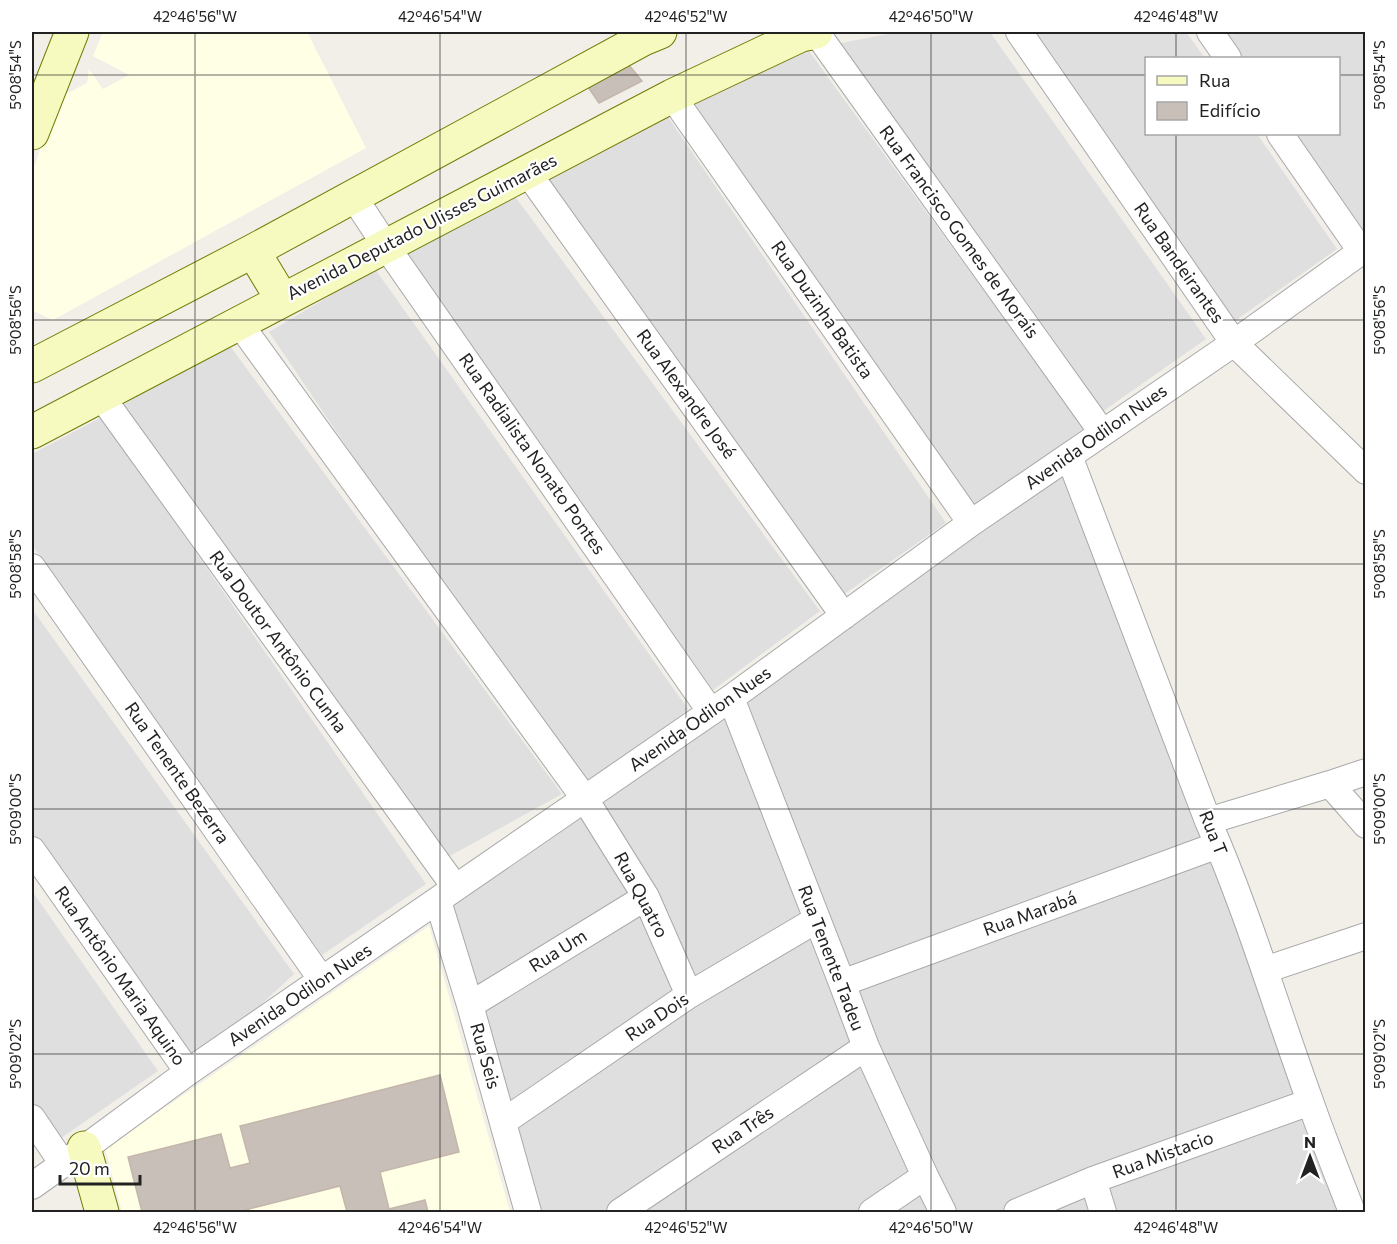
<svg xmlns="http://www.w3.org/2000/svg" width="1397" height="1244" font-family="Commissioner,sans-serif">
	<style>
		.residential { fill: #e0dfdf }
		.education { fill: #ffffe5 }
		.building { fill: #c7bfb8; stroke: #c4b6ab; stroke-width: 1.5 }
		.lines { fill: none; stroke-linecap: round; stroke-linejoin: round }
		.street-casing { stroke: #a9a9a9; stroke-width: 28 }
		.secondary-casing { stroke: #707d05; stroke-width: 35 }
		.street { stroke: #fff; stroke-width: 26 }
		.secondary { stroke: #f7fabf; stroke-width: 33 }
		.ticks { fill: none; stroke: #222; stroke-width: 1.5; stroke-opacity: 0.45 }
		.labels { text-anchor: middle; stroke-width: 4.5; stroke-linejoin: round; paint-order: stroke }
		.street-label { font-size: 18px; fill: #222; stroke: #fff }
		.neatline { fill: none; stroke: #222; stroke-width: 2 }
		.ticks-label { font-size: 15px; text-anchor: middle; fill: #222 }
	</style>
	<rect width="100%" height="100%" fill="#f2efe9"/>
	<path class="residential" d="M 898,32 L 990,32 L 1206,339 L 1102,412 L 836,44 Z
		M 1029,32 L 1186,32 L 1205,58 L 1146,58 L 1146,134 L 1257,134 L 1337,249 L 1232,323 Z
		M 1223,32 L 1365,32 L 1365,232 L 1295,134 L 1338,134 L 1338,58 L 1242,58 Z
		M 808,50 L 1084,428 L 974,509 L 692,104 Z
		M 668,117 L 946,523 L 843,595 L 547,177 Z
		M 514,195 L 820,611 L 713,690 L 405,250 Z
		M 375,269 L 688,709 L 591,794 L 1069,456 L 1352,1212 L 528,1212 L 438,901 L 585,799 L 269,332 Z
		M 227,342 L 562,794 L 437,863 L 121,406 Z
		M 102,417 L 426,884 L 322,955 L 32,545 L 32,454 Z
		M 32,609 L 294,974 L 188,1072 L 32,850 Z
		M 32,891 L 158,1071 L 51,1145 L 32,1118 Z"/>
	<path class="education" d="M 103,32 L 307,32 L 366,148 L 53,320 L 32,310 L 32,173 L 57,99 L 87,83 L 89,69 L 103,89 L 129,75 L 93,56 Z
		M 429,926 L 510,1212 L 122,1212 L 105,1149 Z"/>
	<path class="building" d="M 629,65 L 642,81 L 599,103 L 588,87 Z
		M 440,1075 L 459,1152 L 380,1172 L 389,1209 L 425,1200 L 428,1212 L 347,1212 L 340,1186 L 245,1210 L 246,1212 L 142,1212 L 128,1157 L 221,1134 L 230,1168 L 250,1163 L 240,1126 Z"/>
	<g class="lines">
		<g class="street-casing">
			<path id="street" d="M 816,32 L 1102,432
				M 1019,32 L 1234,343 L 1366,471
				M 1210,32 L 1228,58
				M 672,96 L 971,523
				M 1280,134 L 1361,251
				M 528,173 L 844,616
				M 353,196 L 386,246 L 711,712
				M 239,323 L 585,799 L 646,897 L 689,995
				M 101,396 L 455,887
				M 1069,456 L 1208,821 C 1248,912 1276,1008 1310,1101 C 1323,1139 1338,1175 1352,1212
				M 32,567 L 322,980
				M 731,698 L 842,983 L 866,1047 L 925,1176 L 943,1212
				M 1330,784 L 1366,825
				M 1208,821 L 1330,784 L 1366,772
				M 32,850 L 188,1072
				M 438,901 L 470,1005 L 528,1212
				M 1265,970 L 1366,936
				M 842,983 L 1218,845
				M 470,1005 L 646,897
				M 32,1118 L 63,1164
				M 503,1122 L 689,995 L 816,920
				M 1093,1180 L 1103,1212
				M 32,1186 L 63,1164 L 188,1072 L 731,698 L 971,523 L 1234,343 L 1366,248
				M 620,1212 L 866,1047
				M 872,1212 L 925,1176
				M 1017,1212 L 1093,1180 L 1310,1102"/>
		</g>
		<g class="secondary-casing">
			<path id="secondary" d="M 32,133 L 72,32
				M 253,251 L 282,299
				M 32,366 L 253,251 L 643,39 L 660,32
				M 32,432 L 672,96 L 801,35 L 816,32
				M 84,1148 L 102,1212"/>
		</g>
		<use href="#street" class="street"/>
		<use href="#secondary" class="secondary"/>
	</g>
	<path class="ticks" d="M 195,32 L 195,1212M 440,32 L 440,1212M 686,32 L 686,1212M 931,32 L 931,1212M 1176,32 L 1176,58M 32,75 L 1146,75M 1338,75 L 1366,75M 1176,134 L 1176,1212M 32,320 L 1366,320M 32,564 L 1366,564M 32,809 L 1366,809M 32,1054 L 1366,1054"/>
	<g class="labels">
		<g class="street-label">
			<text transform="translate(422 227) rotate(-27)" y="6">Avenida Deputado Ulisses Guimarães</text>
			<text transform="translate(959 232) rotate(54)" y="6">Rua Francisco Gomes de Morais</text>
			<text transform="translate(1179 263) rotate(55)" y="6">Rua Bandeirantes</text>
			<text transform="translate(822 310) rotate(55)" y="6">Rua Duzinha Batista</text>
			<text transform="translate(686 394) rotate(54)" y="6">Rua Alexandre José</text>
			<text transform="translate(1096 437) rotate(-35)" y="6">Avenida Odilon Nues</text>
			<text transform="translate(532 454) rotate(55)" y="6">Rua Radialista Nonato Pontes</text>
			<text transform="translate(278 642) rotate(54)" y="6">Rua Doutor Antônio Cunha</text>
			<text transform="translate(700 719) rotate(-35)" y="6">Avenida Odilon Nues</text>
			<text transform="translate(177 773) rotate(55)" y="6">Rua Tenente Bezerra</text>
			<text transform="translate(1213 833) rotate(68)" y="6">Rua T</text>
			<text transform="translate(641 895) rotate(62)" y="6">Rua Quatro</text>
			<text transform="translate(1030 914) rotate(-20)" y="6">Rua Marabá</text>
			<text transform="translate(558 951) rotate(-32)" y="6">Rua Um</text>
			<text transform="translate(831 958) rotate(69)" y="6">Rua Tenente Tadeu</text>
			<text transform="translate(120 976) rotate(55)" y="6">Rua Antônio Maria Aquino</text>
			<text transform="translate(300 995) rotate(-34)" y="6">Avenida Odilon Nues</text>
			<text transform="translate(657 1017) rotate(-34)" y="6">Rua Dois</text>
			<text transform="translate(485 1056) rotate(74)" y="6">Rua Seis</text>
			<text transform="translate(743 1130) rotate(-34)" y="6">Rua Três</text>
			<text transform="translate(1163 1155) rotate(-20)" y="6">Rua Mistacio</text>
		</g>
	</g>
	<rect width="1397" height="1244" fill="none" stroke="#ffffff" stroke-width="66"/>
	<rect x="1145" y="57" width="195" height="78" fill="#ffffff" stroke="#a7a7a7" stroke-width="1.5"/>
	<rect x="1157" y="76" width="30" height="9" fill="#f7fabf" stroke="#a7a7a7" stroke-width="1.5"/>
	<text x="1199" y="87" font-size="18" fill="#222222">Rua</text>
	<rect x="1157" y="102" width="30" height="18" fill="#c7bfb8" stroke="#a7a7a7" stroke-width="1.5"/>
	<text x="1199" y="117" font-size="18" fill="#222222">Edifício</text>
	<g transform="translate(1310 1157)" stroke="#ffffff" stroke-width="4.5" paint-order="stroke">
	<path d="M0-4.5L10 22L0 15L-10 22Z" fill="#222222"/>
	<text y="-9" font-size="16" font-weight="bold" text-anchor="middle" fill="#222222">N</text>
	</g>
	<path d="M60 1175v9h80v-9" fill="none" stroke="#222222" stroke-width="3"/>
	<text x="69" y="1175" font-size="18" fill="#222222" stroke="#ffffff" stroke-width="4.5" paint-order="stroke">20 m</text>
	<rect x="33" y="33" width="1331" height="1178" class="neatline"/>
	<g class="ticks-label">
		<text x="195" y="22">42°46'56"W</text>
		<text x="440" y="22">42°46'54"W</text>
		<text x="686" y="22">42°46'52"W</text>
		<text x="931" y="22">42°46'50"W</text>
		<text x="1176" y="22">42°46'48"W</text>
		<text transform="translate(16 75) rotate(-90)" y="5">5°08'54"S</text>
		<text transform="translate(1380 75) rotate(-90)" y="5">5°08'54"S</text>
		<text transform="translate(16 320) rotate(-90)" y="5">5°08'56"S</text>
		<text transform="translate(1380 320) rotate(-90)" y="5">5°08'56"S</text>
		<text transform="translate(16 564) rotate(-90)" y="5">5°08'58"S</text>
		<text transform="translate(1380 564) rotate(-90)" y="5">5°08'58"S</text>
		<text transform="translate(16 809) rotate(-90)" y="5">5°09'00"S</text>
		<text transform="translate(1380 809) rotate(-90)" y="5">5°09'00"S</text>
		<text transform="translate(16 1054) rotate(-90)" y="5">5°09'02"S</text>
		<text transform="translate(1380 1054) rotate(-90)" y="5">5°09'02"S</text>
		<text x="195" y="1233">42°46'56"W</text>
		<text x="440" y="1233">42°46'54"W</text>
		<text x="686" y="1233">42°46'52"W</text>
		<text x="931" y="1233">42°46'50"W</text>
		<text x="1176" y="1233">42°46'48"W</text>
	</g>
</svg>
